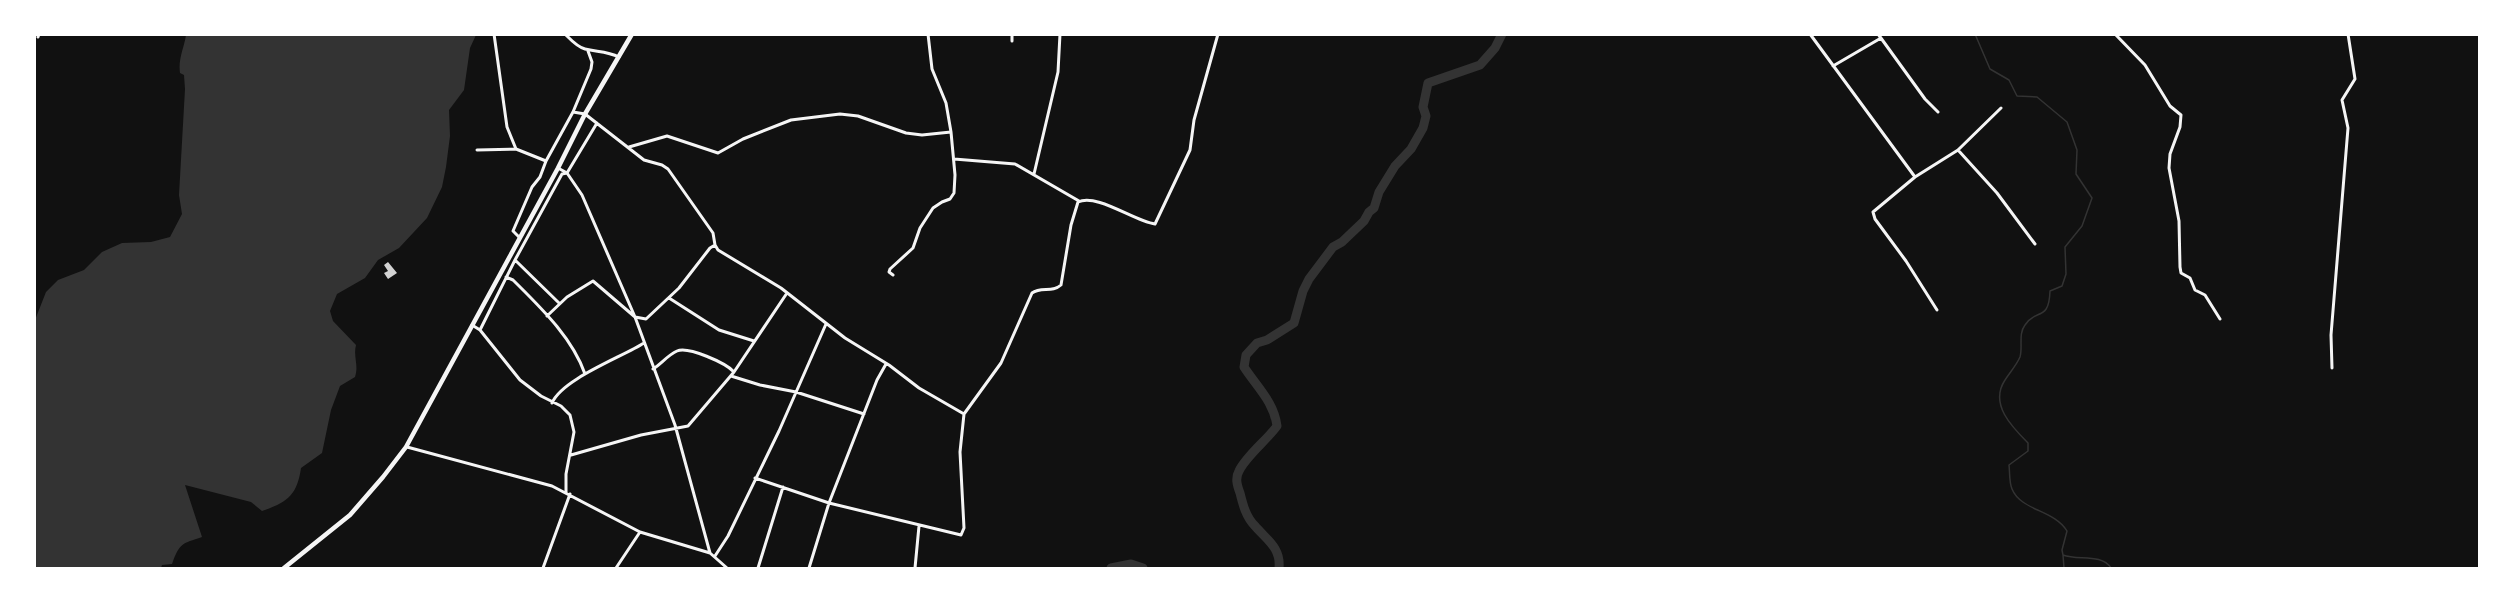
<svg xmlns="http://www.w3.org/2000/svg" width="2514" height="603" font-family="Helvetica,sans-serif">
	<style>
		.water { fill: #333 }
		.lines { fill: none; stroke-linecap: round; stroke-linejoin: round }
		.stream { stroke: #333; stroke-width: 1.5 }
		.river { stroke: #333; stroke-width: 9 }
		.building { fill: #d3d3d3 }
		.minor { stroke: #f5f5f5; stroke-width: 3 }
		.primary { stroke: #f5f5f5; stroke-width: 4.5 }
	</style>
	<rect width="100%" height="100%" fill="#111"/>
	<path class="water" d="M 186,35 L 476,35 L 470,48 L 464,90 L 449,110 L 450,136 L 446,167 L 442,187 L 427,218 L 399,248 L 378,260 L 365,278 L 337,294 L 330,311 L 333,321 L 356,345 C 353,357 359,365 355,377 L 340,386 L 331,410 L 322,453 L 301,468 C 297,495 288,502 262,511 L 251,502 L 185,485 L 202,537 C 182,544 180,542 172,564 L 162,565 L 161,568 L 35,568 L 35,320 L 46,292 L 58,280 L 84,270 L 102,252 L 122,243 L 151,242 L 170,237 L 182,214 L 179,195 L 185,89 L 184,75 L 180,73 C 178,59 184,48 186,35 Z"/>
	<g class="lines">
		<path class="stream" d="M 1975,34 L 1990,69 L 2009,80 L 2017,96 L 2037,97 L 2067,122 L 2077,150 L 2076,174 L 2092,198 L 2082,226 L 2065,247 L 2066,274 L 2062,286 L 2050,291 C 2049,322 2036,308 2025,325 C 2018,334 2023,347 2020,357 C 2016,366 2010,372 2005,380 C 1989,404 2012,427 2028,443 L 2028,451 L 2009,465 C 2010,473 2009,482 2012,489 C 2021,511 2055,510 2067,531 L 2062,550 L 2063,555 C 2078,561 2101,553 2111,568
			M 2063,555 L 2064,568"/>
		<path class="river" d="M 1111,568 L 1131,564 L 1143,568
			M 1279,568 C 1281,548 1267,540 1255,526 C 1246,517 1243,505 1240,493 C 1237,485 1235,478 1239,471 C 1246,456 1267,440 1277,426 C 1274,402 1257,387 1244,367 L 1246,355 L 1257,343 L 1267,340 L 1294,323 L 1303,291 L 1309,279 L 1333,247 L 1342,242 L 1364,221 L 1369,212 L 1374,208 L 1379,192 L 1395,166 L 1411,149 L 1423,128 L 1426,116 L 1423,107 L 1428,83 L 1480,65 L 1495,48 L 1502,34"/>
	</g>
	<path class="building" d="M 388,262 L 397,273 L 388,279 L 384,273 L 388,271 L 384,265 Z"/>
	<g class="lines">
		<path class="minor" d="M 494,34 L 507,127 L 516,149 L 546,161
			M 565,34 C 571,40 577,47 585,49 C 597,52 607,51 619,57
			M 1012,34 L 1012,41
			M 1810,34 L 1915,177
			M 1878,34 L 1925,99 L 1938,112
			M 2115,34 L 2145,65 L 2170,106 L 2181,115 L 2180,127 L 2170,154 L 2169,168 L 2179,221 L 2180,267 L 2181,273 L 2190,278 L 2195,290 L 2205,295 L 2220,319
			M 38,37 L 39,34
			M 1833,66 L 1881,38
			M 573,112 L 585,114 L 644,160 L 662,165 L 668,169 L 713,233 L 715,245 L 718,250 L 781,288 L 845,338 L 889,365 L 919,388 L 964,414 L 960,452 L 964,528 L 961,535 L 829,503 L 755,478
			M 629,147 L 667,136 L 718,153 L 743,139 L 791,120 L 840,114 L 858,116 L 906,133 L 922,135 L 951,132
			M 477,150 L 516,149
			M 1958,150 L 1997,193 L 2035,244
			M 954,159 L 1015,164 L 1079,201
			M 558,168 L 567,173 L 582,195 L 635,317 L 675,425 L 710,553
			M 1034,174 L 1058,72 L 1060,34
			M 519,237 L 513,231 L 532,187 L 540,177 L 546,161 L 573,112 L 591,69 L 592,62 L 588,51
			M 515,260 L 559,303
			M 893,275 L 889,272 L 890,269 L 913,248 L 920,228 L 933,208 L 942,202 L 950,199 L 954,193 L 955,175 L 951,132 L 946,103 L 932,69 L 928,34
			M 506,277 L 513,280 C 540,307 572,337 585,374
			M 669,298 L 719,330 L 754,341
			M 1937,310 L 1906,261 L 1875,219 L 1873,212 L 1915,177 L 1958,150 L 2001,108
			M 547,316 L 567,297 L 593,281 L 635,317 L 646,319 L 679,288 L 710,248 L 715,245
			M 472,325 L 480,330 L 520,380 L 541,396 L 561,406 L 570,415 L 574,432 L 566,474 L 566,492
			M 480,330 L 515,260 L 562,174 L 567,173 L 597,123
			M 2332,368 L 2331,335 L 2348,128 L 2342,100 L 2355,79 L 2348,34
			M 653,369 C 661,364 668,355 677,351 C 688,346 726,363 734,372
			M 731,376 L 760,385 L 796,392 L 864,414
			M 552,403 C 562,379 622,357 644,343
			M 964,414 L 1001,363 L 1032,293 C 1041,286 1052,293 1061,285 L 1071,225 L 1078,202 C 1097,193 1134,221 1155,224 L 1190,150 L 1194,120 L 1218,34
			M 407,447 L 552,486 L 640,532 L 710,553 L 727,568
			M 571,455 L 641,435 L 688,426 L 734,372 L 787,293
			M 715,556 L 728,536 L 779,431 L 826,324
			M 543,568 L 570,494
			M 616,568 L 640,532
			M 758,568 L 783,487
			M 809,568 L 829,503 L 877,380 L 886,364
			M 915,568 L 919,526"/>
		<path class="primary" d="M 284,568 L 350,515 L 383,477 L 406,447 L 558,168 L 585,114 L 632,34"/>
	</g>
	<rect width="2514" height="603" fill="none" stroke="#ffffff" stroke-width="72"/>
</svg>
